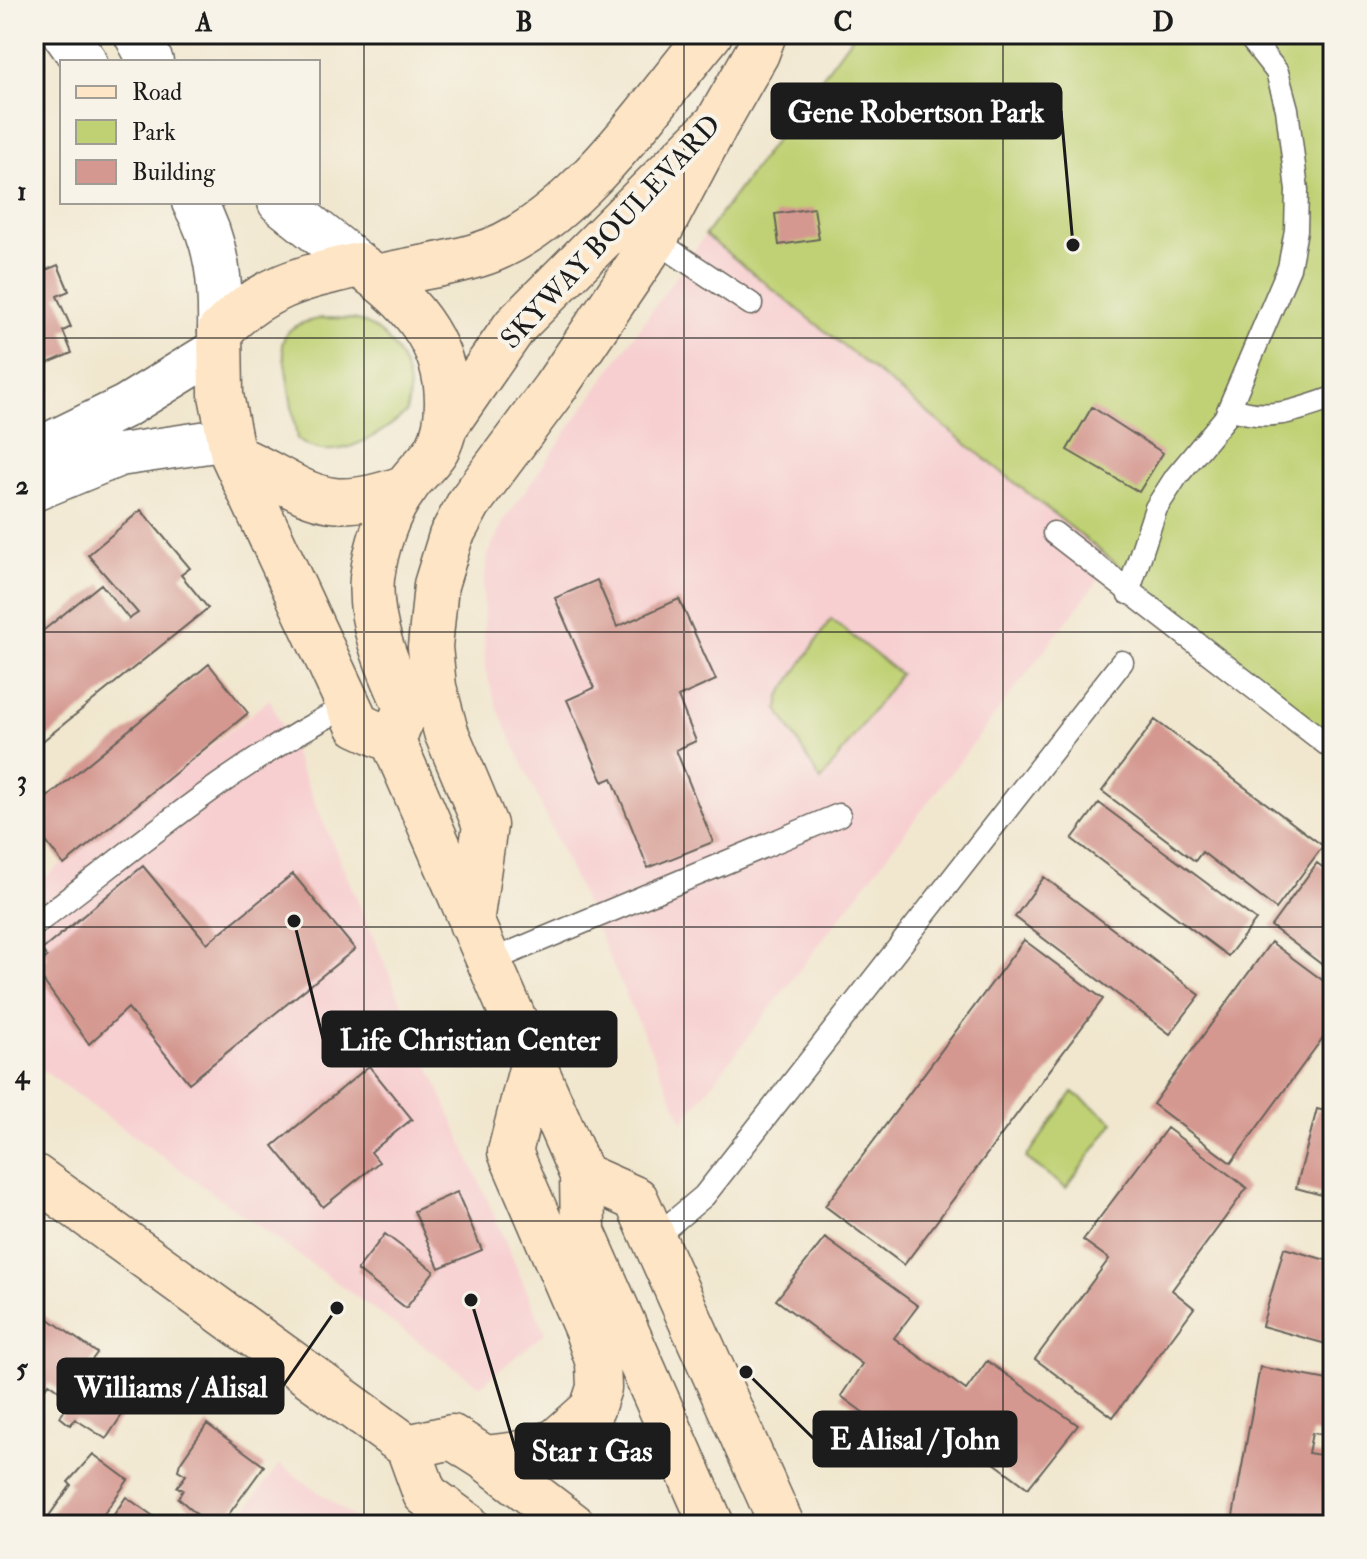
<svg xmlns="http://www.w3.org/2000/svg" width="1367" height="1559" font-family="'IM FELL Double Pica',serif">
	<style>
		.built { fill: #f7cfd0 }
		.green { fill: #c0d174; stroke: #6e7648; stroke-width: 2 }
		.building { fill: #d49890 }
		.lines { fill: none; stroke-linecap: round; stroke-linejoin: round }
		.service-casing { stroke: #67635b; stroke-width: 25 }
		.minor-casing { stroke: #67635b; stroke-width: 45 }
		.tertiary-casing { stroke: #67635b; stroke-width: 47 }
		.secondary-casing { stroke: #67635b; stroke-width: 47 }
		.service { stroke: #fff; stroke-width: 22 }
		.minor { stroke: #fff; stroke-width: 42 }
		.tertiary { stroke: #fff; stroke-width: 44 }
		.secondary { stroke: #fee5c5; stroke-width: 44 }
		.grid { fill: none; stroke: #1c1c1c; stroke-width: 2; stroke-opacity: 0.55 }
		.labels { text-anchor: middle; stroke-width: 8; stroke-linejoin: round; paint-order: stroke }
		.street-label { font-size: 28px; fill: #1c1c1c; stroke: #f7f3e8 }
		.leader { fill: none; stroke: #1c1c1c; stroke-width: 3 }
		.callout-dot { fill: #1c1c1c; stroke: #f7f3e8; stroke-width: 3 }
		.callout { fill: #1c1c1c; stroke: #1c1c1c; stroke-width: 3 }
		.callout-label { font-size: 30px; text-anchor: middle; font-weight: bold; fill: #fff }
		.neatline { fill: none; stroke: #1c1c1c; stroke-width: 3 }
		.grid-label { font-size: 26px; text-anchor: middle; font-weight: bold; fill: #1c1c1c }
	</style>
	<rect width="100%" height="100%" fill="#f7f3e8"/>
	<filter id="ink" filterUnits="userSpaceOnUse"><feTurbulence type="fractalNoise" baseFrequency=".0125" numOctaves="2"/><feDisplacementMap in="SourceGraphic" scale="16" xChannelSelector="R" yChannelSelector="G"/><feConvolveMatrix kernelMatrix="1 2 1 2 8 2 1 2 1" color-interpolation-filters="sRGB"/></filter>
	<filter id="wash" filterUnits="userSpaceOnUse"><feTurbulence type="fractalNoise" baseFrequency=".006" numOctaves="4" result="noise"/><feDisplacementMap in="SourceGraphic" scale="32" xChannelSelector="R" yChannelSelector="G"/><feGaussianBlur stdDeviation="1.8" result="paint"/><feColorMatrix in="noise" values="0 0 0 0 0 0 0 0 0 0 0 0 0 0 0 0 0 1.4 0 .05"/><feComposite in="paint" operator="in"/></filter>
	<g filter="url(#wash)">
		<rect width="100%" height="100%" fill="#f1e7cf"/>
		<path class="built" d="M 705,235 L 1113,561 L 683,1122 L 497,707 L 485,669 L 483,586 L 488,555 L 502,524 Z
			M 270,699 L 545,1333 L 480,1386 L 34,1064 L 34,886 Z
			M 279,1464 L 365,1525 L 235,1525 Z"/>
		<path class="green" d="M 854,34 L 1333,34 L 1333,744 L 1113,561 L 705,235 Z
			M 322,318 C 333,319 349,317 360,321 C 396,335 417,377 406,413 C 378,437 330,467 297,439 L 282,344 C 287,324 303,323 322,318 Z
			M 831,619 L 900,674 L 821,781 L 778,709 L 780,696 Z
			M 1073,1092 L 1114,1122 L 1066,1188 L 1026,1158 Z"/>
		<g id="blocks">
			<path class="building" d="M 814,208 L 819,239 L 779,245 L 775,214 Z
				M 58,265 L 69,291 L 57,296 L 71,327 L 63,331 L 72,353 L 34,369 L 34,275 Z
				M 1092,407 L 1163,453 L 1139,492 L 1067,450 Z
				M 141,510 L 190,568 L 181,575 L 208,608 L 34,748 L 34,638 L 101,584 L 129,619 L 138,613 L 88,555 Z
				M 597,580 L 617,627 L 679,599 L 716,680 L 678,697 L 696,741 L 676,750 L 713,842 L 648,868 L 612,778 L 603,782 L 567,700 L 594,688 L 555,598 Z
				M 209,664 L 248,713 L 64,865 L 34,826 L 34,808 Z
				M 1155,720 L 1323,846 L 1276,909 L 1202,852 L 1195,861 L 1102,791 Z
				M 1099,803 L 1256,920 L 1228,956 L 1072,839 Z
				M 1317,863 L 1333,875 L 1333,973 L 1271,926 Z
				M 143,866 L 207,943 L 293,874 L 355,949 L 189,1083 L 128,1008 L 89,1044 L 34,968 L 47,957 L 42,950 Z
				M 1044,877 L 1200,995 L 1170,1034 L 1015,917 Z
				M 1024,940 L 1103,999 L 904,1265 L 825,1206 Z
				M 1271,942 L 1333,988 L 1333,1024 L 1231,1163 L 1153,1104 Z
				M 369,1066 L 412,1119 L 371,1152 L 379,1162 L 323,1207 L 273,1146 Z
				M 1317,1109 L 1333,1113 L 1333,1198 L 1296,1188 Z
				M 1167,1128 L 1247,1188 L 1172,1290 L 1194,1308 L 1113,1417 L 1035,1359 L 1109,1259 L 1083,1240 Z
				M 457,1192 L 482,1250 L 439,1268 L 414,1211 Z
				M 385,1234 L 434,1271 L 406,1308 L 357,1270 Z
				M 825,1238 L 918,1306 L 894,1338 L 966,1390 L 987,1361 L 1078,1425 L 1028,1488 L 952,1432 L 929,1461 L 841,1396 L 862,1364 L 776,1300 Z
				M 1284,1248 L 1333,1262 L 1333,1346 L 1262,1326 Z
				M 39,1312 L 97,1353 L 66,1395 L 49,1383 L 34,1403 L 34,1319 Z
				M 1260,1367 L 1333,1381 L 1333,1436 L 1312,1433 L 1308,1453 L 1333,1457 L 1333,1525 L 1284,1525 L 1233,1516 Z
				M 100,1379 L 132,1400 L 106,1439 L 75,1419 L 70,1425 L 60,1417 L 76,1393 L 85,1399 Z
				M 207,1424 L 264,1466 L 221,1525 L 209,1525 L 178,1498 L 183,1490 L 177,1487 L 186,1475 L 178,1470 L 180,1463 Z
				M 93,1454 L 128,1480 L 96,1525 L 48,1525 L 46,1520 L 71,1485 L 68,1482 Z
				M 126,1497 L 159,1520 L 156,1525 L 107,1525 Z"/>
		</g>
	</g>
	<g filter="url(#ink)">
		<use href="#blocks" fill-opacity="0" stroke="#67635b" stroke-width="2"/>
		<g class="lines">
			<g class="service-casing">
				<path id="service" d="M 655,240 L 751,304
					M 1230,408 C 1268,422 1296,411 1333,398
					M 1054,533 L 1333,749
					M 1128,593 L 1156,508 L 1176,477 L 1225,418 L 1289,268 L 1296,230 L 1297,190 L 1287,109 L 1277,72 L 1247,34
					M 34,925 C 136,848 234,763 348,706
					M 488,962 L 839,815
					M 654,1238 L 704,1196 L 1122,662"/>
			</g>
			<g class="minor-casing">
				<path id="minor" d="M 34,451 L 126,406 L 220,348
					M 34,490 L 119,455 L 229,439"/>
			</g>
			<g class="tertiary-casing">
				<path id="tertiary" d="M 65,34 L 85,62
					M 136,34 L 151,62
					M 194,202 C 218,243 221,285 220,331
					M 280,202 L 359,265"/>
			</g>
			<g class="secondary-casing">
				<path id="secondary" d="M 377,277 C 410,269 446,265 478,255 C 570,228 650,105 710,34
					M 447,424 L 515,326 L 717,123 L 757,53 L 764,34
					M 233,456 C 309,489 317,519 406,487
					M 393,741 L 406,707 C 388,667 368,623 372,578 C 376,547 387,512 406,487 C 415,473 428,464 437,449 C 445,434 447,419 447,402 C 447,341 408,298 359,265 C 301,278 262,287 220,331 L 221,395 L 233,456 L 358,725 L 393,741 L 582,1175 L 583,1232 L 712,1525
					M 471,923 L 485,825 L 446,732 L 434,687 L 430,647 L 436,585 L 451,536 L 469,503 L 554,389 L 655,240 L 717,123
					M 582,1175 L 636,1199 L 782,1525
					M 34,1176 L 408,1447 L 425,1494 L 467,1525
					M 408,1447 L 452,1437 L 485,1458 L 573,1525
					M 485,1458 L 518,1454 L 556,1441 L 592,1409 L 599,1388 L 598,1363 L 587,1331 L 510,1152 L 532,1065"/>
			</g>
			<use href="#service" class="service"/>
			<use href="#minor" class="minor"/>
			<use href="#tertiary" class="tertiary"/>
			<use href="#secondary" class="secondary"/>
		</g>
	</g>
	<path class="grid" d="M 364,34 L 364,1525M 684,34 L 684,1525M 1003,34 L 1003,1525M 34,338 L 1333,338M 34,632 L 1333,632M 34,927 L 1333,927M 34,1221 L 1333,1221"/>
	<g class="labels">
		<g class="street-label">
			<text transform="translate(610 231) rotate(-47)" y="10">SKYWAY BOULEVARD</text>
		</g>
	</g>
	<path class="leader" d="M1073 245L1061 111M294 921L323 1039M337 1308L283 1386M746 1372L814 1439M471 1300L516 1451"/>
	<g class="callout-dot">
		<circle cx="1073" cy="245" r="8"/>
		<circle cx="294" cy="921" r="8"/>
		<circle cx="337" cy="1308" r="8"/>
		<circle cx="746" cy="1372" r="8"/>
		<circle cx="471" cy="1300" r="8"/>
	</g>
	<g class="callout">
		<rect x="772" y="84" width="289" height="54" rx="8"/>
		<rect x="323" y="1012" width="293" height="54" rx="8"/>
		<rect x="58" y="1359" width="225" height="54" rx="8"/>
		<rect x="814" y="1412" width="202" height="54" rx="8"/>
		<rect x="516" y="1424" width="153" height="54" rx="8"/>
	</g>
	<g class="callout-label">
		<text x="916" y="122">Gene Robertson Park</text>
		<text x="470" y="1050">Life Christian Center</text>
		<text x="171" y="1397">Williams / Alisal</text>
		<text x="915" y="1449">E Alisal / John</text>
		<text x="592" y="1461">Star 1 Gas</text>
	</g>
	<rect width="1367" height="1559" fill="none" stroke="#f7f3e8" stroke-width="88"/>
	<rect x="60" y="60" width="260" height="144" fill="#f7f3e8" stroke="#9f9d96" stroke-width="2"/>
	<rect x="76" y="86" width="40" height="12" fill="#fee5c5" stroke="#9f9d96" stroke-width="2"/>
	<text x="132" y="100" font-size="24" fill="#1c1c1c">Road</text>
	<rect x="76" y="120" width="40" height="24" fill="#c0d174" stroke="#9f9d96" stroke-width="2"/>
	<text x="132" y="140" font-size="24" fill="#1c1c1c">Park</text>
	<rect x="76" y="160" width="40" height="24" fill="#d49890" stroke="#9f9d96" stroke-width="2"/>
	<text x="132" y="180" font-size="24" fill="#1c1c1c">Building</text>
	<rect x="44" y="44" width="1279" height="1471" class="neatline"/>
	<g class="grid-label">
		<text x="204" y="31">A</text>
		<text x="524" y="31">B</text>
		<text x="843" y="31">C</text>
		<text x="1163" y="31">D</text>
		<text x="22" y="200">1</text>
		<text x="22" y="494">2</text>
		<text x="22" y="789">3</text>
		<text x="22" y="1083">4</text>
		<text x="22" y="1377">5</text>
	</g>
</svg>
